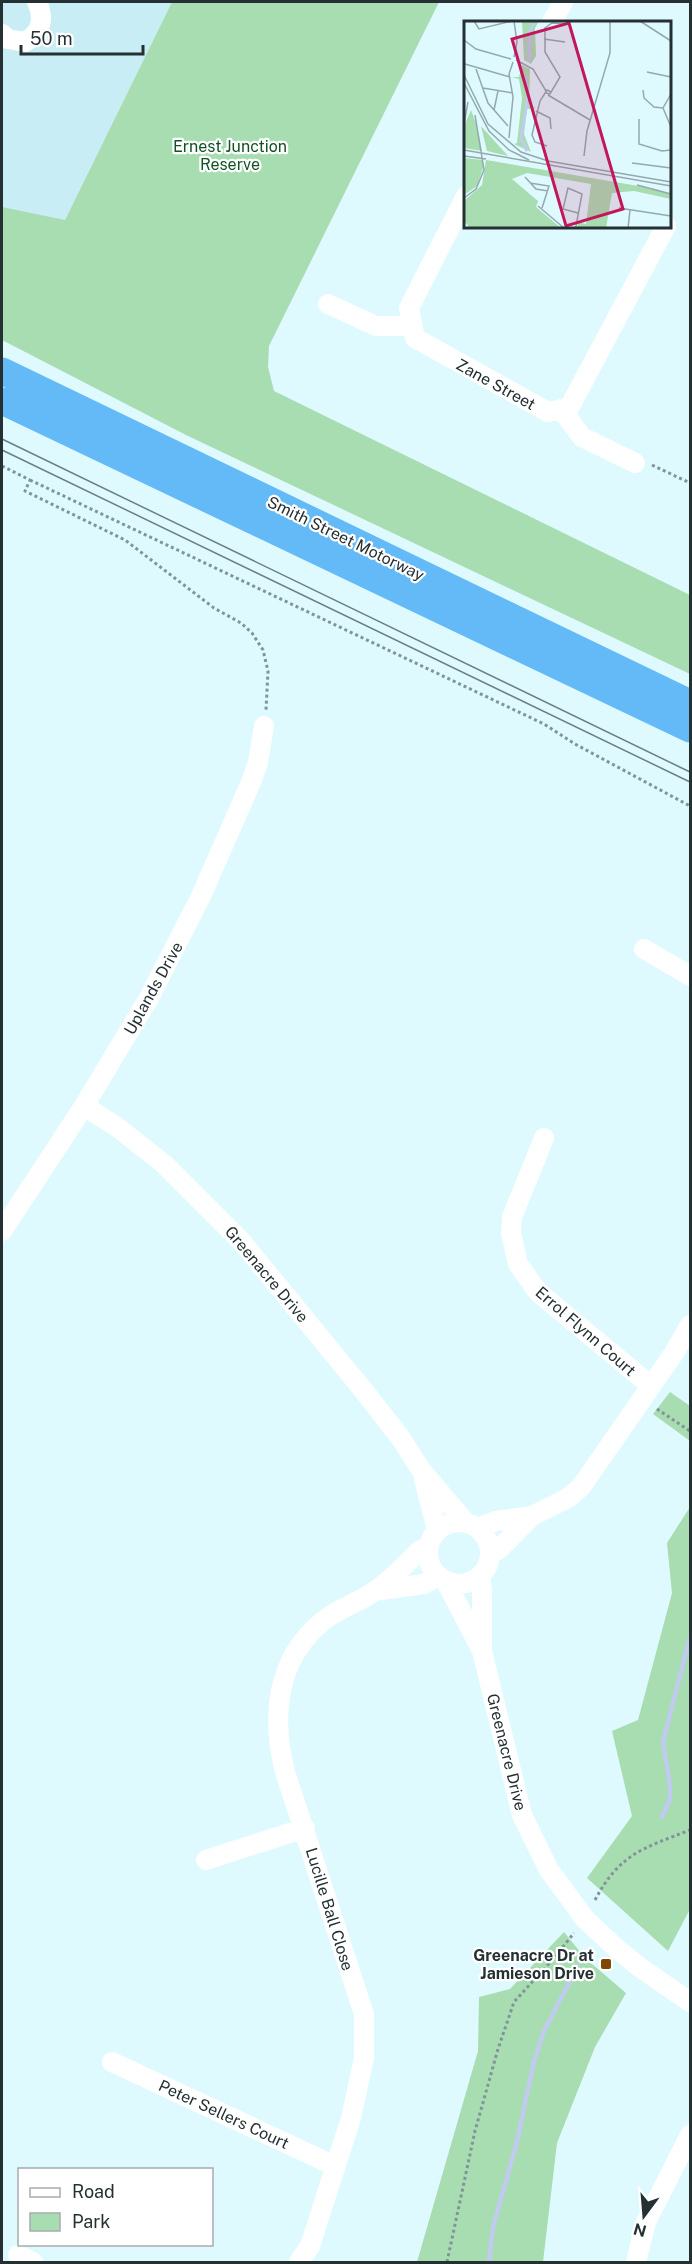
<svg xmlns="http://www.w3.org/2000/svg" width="692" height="2264" font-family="'Public Sans',sans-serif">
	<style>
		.built { fill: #c9edf4 }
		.green { fill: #a7ddb1 }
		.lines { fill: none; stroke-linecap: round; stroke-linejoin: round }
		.stream { stroke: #c0cbef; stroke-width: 4.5 }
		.path { stroke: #819497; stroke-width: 3; stroke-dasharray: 3 3; stroke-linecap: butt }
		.minor { stroke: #fff; stroke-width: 20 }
		.highway { stroke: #64baf6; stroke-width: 27 }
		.tram { stroke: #6d7e82; stroke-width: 1.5 }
		.poi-dot { fill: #844605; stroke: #fff; stroke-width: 2 }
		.labels { text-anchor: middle; stroke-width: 4.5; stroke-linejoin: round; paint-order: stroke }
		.park-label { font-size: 16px; fill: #115126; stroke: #fff }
		.street-label { font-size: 16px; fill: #253032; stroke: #fff }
		.poi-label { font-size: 16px; font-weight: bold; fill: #253032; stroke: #fff; text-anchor: end }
		.inset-river { fill: none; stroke: #c0cbef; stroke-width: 3 }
		.inset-road { fill: none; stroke: #94a9ad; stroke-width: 1.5 }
		.view { fill: #c2185b; fill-opacity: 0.15; stroke: #c2185b; stroke-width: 3 }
		.inset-edge { fill: none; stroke: #253032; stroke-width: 3 }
	</style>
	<rect width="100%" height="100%" fill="#defaff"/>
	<path class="built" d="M 2,2 L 172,2 L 38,275 L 2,258 Z"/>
	<path class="green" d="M 172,2 L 439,2 L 269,346 L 268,367 L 274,391 L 690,595 L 690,674 L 186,435 L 2,340 L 2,207 L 65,220 Z
		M 670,1392 L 690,1406 L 690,1441 L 653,1414 Z
		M 690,1507 L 690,1909 L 668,1951 L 587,1878 L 632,1816 L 612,1731 L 638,1720 L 672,1593 L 667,1543 Z
		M 564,1932 L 585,1958 L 626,1993 L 595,2047 L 557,2143 L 543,2262 L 417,2262 L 478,2051 L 479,1997 L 510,1989 Z"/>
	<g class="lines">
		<path class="stream" d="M 662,1817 L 670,1799 L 670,1785 L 663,1742 L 690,1637
			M 489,2262 L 493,2227 L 517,2142 L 534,2061 L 544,2031 L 578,1966"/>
		<path class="path" d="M 652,465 L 690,483
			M 2,466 L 30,480 L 25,491 L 125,540 L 214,608 L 241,623 L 252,633 L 263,650 L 268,671 L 266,710
			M 30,480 L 544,724 L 575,744 L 690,806
			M 657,1409 L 690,1431
			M 595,1900 C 620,1853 644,1848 690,1830
			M 447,2262 L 475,2131 L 498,2049 L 514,2002 L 554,1958 L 574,1933"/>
		<path class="minor" d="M 552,22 L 563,2
			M 2,34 L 8,39 L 25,42 C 41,33 45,19 37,2
			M 466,196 L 409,308 L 415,338 L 548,412 L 569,408 L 666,226
			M 328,304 L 376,326 L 412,326
			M 561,409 L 582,437 L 635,463
			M 644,949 L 690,976
			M 84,1106 L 117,1127 L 164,1164 L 241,1241 L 364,1391 L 400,1437 L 421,1470 L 466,1523
			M 544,1138 L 512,1217 L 511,1233 L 518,1264 L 538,1292 L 651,1386
			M 2,1231 L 84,1106 L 149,998 L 201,896 L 252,780 L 258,762 L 264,726
			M 424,1479 L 437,1530
			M428 1553a31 31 0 1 1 62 0a31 31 0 1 1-62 0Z
			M 477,1528 L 496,1521 L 532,1516 L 568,1498 L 581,1487 L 674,1353 L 690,1325
			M 490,1554 L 498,1550 L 532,1516
			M 480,1575 L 482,1592 L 482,1651
			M 445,1580 L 482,1651 L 522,1815 L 549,1870 L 585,1919 L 616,1948 L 638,1966 L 690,2002
			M 374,1591 L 424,1584 L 439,1576
			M 206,1860 L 305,1828
			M 112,2062 L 335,2166
			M 18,2255 L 33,2262
			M 299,2262 L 310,2246 L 351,2118 L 364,2058 L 364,2014 L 285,1772 C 271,1717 276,1659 323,1621 C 339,1608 358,1603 375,1591 C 391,1580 405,1565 419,1551 L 428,1547
			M 636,2262 L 646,2222 L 690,2135"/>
		<path class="highway" d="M 2,371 L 690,703
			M 2,401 L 690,729"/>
		<path class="tram" d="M 2,439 L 690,772
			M 2,450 L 690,782"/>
	</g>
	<rect class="poi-dot" x="600" y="1958" width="12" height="12" rx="3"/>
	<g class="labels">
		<g class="park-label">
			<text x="230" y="152">Ernest Junction<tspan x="230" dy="18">Reserve</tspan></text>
		</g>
		<g class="street-label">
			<text transform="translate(496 384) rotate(29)" y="6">Zane Street</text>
			<text transform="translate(346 538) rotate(26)" y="6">Smith Street Motorway</text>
			<text transform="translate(153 988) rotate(-61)" y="6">Uplands Drive</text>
			<text transform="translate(267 1274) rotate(50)" y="6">Greenacre Drive</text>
			<text transform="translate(586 1331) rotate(41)" y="6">Errol Flynn Court</text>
			<text transform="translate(507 1752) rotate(76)" y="6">Greenacre Drive</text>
			<text transform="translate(330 1909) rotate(73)" y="6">Lucille Ball Close</text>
			<text transform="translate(224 2114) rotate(25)" y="6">Peter Sellers Court</text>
		</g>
		<g class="poi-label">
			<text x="594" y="1961">Greenacre Dr at<tspan x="594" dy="18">Jamieson Drive</tspan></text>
		</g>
	</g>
	<g transform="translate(464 21)">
		<rect width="207" height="207" fill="#defaff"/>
		<path d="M 58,0 L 75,0 L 71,7 L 72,35 L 67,43 L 60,39 ZM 58,44 L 66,48 L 65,85 L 72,87 L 63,88 L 60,113 L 67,131 L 50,123 L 53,122 L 58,77 L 55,58 L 48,56 L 55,56 ZM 7,89 L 13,105 L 18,130 L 0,127 L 0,105 ZM 17,105 L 44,135 L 23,130 ZM 0,137 L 19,139 L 19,147 L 13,165 L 0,174 ZM 22,139 L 192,168 L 207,174 L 207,178 L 170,170 L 148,172 L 142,207 L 113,207 L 114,201 L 122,203 L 127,163 L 63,152 L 48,158 L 74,180 L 72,186 L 97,207 L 6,207 L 0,200 L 0,180 L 18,164 Z" fill="#a7ddb1"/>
		<path class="inset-river" d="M 65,40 L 65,12 L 71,0M 61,55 L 64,75 L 57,117 L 63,130"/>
		<path class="inset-road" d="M 10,0 L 15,8 L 48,0M 176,0 L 207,20M 80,18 L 101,21M 0,19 L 12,28 L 47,38M 50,36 L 53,21 L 50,0M 52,39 L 69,48 L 82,70M 1,43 L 46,56M 12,48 L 24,82 L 44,105M 183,51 L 207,56M 0,54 L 24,103 L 57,131 L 84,140 L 207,161M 0,62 L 25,110 L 45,129 L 65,139M 19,67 L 49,72M 179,69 L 180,77 L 190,86 L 199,87M 82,72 L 86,73 L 96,56 L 81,31 L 81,7 L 88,2 L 104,3M 207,73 L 199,87 L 207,106M 84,74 L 126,99M 30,89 L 34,70M 72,90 L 86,97 L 87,108M 175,98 L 175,123 L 198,130 L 207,129M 0,103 L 4,81M 45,117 L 49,76 L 45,53 L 49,41M 83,125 L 71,121 L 68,114 L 76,80 L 83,69 L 87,71M 0,129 L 207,165M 0,135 L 22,138M 120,135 L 123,110 L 146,32 L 146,0M 168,142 L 207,147M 61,156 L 72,168 L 84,170M 66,162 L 85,165 L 78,187M 173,164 L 207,173M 0,177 L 12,168 L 20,149 L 11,94M 74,185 L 100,207M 160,188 L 155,187 L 207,195M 111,207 L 112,205 L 118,173 L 104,167 L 99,188 L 114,192M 164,207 L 166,189"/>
		<path class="view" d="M 105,2 L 159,188 L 102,205 L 48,18 Z"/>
		<rect width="207" height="207" class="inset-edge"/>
	</g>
	<rect width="692" height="2264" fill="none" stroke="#253032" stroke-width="6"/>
	<rect x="18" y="2168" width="195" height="78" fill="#ffffff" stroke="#a8acad" stroke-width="1.5"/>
	<rect x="30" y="2188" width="30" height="9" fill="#ffffff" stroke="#a8acad" stroke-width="1.5"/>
	<text x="72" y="2198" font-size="18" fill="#253032">Road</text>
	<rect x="30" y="2213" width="30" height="18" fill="#a7ddb1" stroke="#a8acad" stroke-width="1.5"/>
	<text x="72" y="2228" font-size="18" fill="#253032">Park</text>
	<g transform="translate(644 2216) rotate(196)" stroke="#ffffff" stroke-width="4.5" paint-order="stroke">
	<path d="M0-4.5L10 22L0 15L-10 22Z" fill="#253032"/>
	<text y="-9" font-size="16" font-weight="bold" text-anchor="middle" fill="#253032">N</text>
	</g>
	<path d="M21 45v9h122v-9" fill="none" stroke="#253032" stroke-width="3"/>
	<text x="30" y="45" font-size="18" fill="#253032" stroke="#ffffff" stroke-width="4.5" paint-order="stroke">50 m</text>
</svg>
